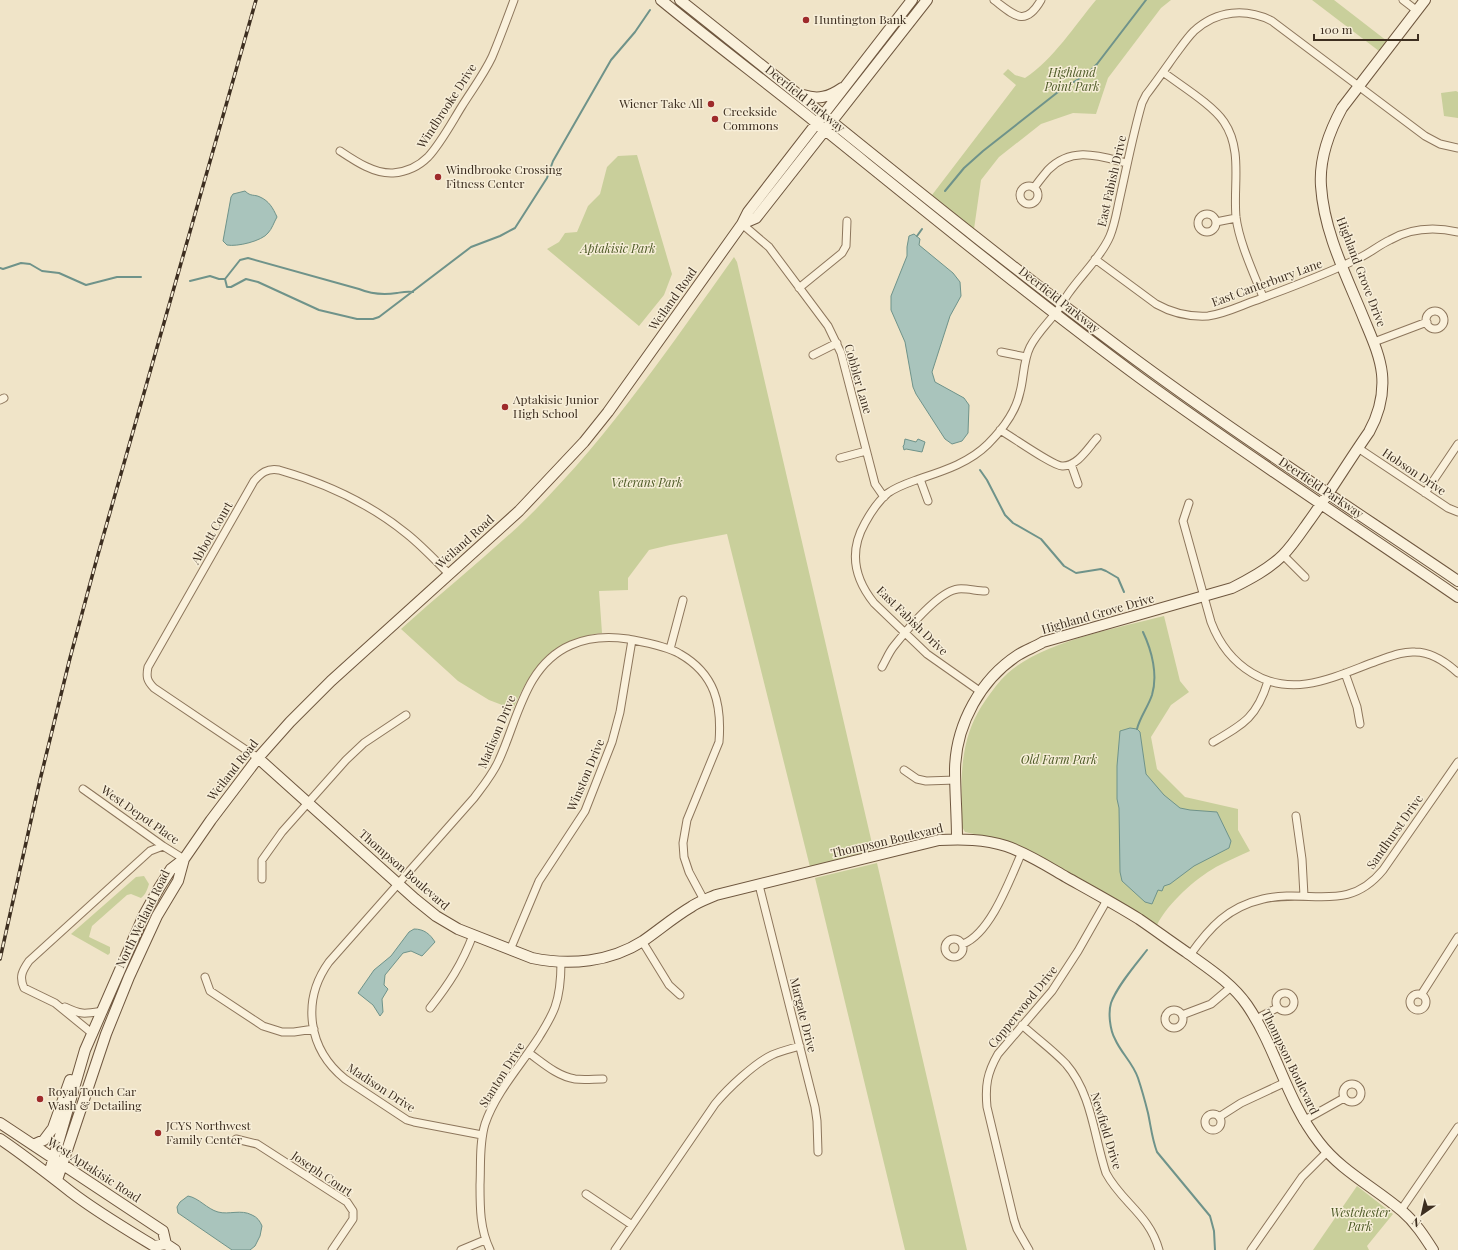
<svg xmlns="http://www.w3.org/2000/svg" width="1458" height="1250" font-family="'Playfair Display',serif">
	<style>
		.green { fill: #c9cf9b }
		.water { fill: #a9c4bc; stroke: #6f938a }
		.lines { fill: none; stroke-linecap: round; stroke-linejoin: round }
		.stream { stroke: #6f938a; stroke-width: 2 }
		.street-casing { stroke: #8d765c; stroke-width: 9 }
		.secondary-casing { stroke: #6f573f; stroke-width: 12 }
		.street { stroke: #faf1dc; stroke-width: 7 }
		.secondary { stroke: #faf1dc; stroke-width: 10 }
		.rail-casing { stroke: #3d2e20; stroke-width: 3.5 }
		.rail { stroke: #f7eed8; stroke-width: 2; stroke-dasharray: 6; stroke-linecap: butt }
		.poi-dot { fill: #9e2a2b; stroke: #f7eed8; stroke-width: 1.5 }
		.labels { text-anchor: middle; stroke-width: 3; stroke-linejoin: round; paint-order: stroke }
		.poi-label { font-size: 12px; fill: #3d2e20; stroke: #f7eed8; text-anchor: start }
		.park-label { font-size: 12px; font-style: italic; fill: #4d5a26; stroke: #f7eed8 }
		.street-label { font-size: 12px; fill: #3d2e20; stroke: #f7eed8 }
	</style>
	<rect width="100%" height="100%" fill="#f0e4c8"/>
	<path class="green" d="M 1096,0 L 1171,0 L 1161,8 L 1108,78 L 1096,114 L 1073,113 L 1041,124 L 999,157 L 981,180 L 974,229 L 932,195 L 1016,85 L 1003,74 L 1008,69 L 1015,75 L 1025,78 C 1053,60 1075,25 1096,0 Z
		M 1312,0 L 1334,0 L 1387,41 L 1379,51 Z
		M 1456,91 L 1458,92 L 1458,118 L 1444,116 L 1441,93 Z
		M 637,155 L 672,274 L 664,295 L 639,326 L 547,249 L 559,242 L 565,233 L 577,232 L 588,206 L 600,194 L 607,167 L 618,156 Z
		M 734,257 L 737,262 L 874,852 L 810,867 L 727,534 L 670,545 L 649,550 L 628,578 L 628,590 L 599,591 L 602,633 C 591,634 582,637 572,641 C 540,654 527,679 513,709 L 489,700 L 458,681 L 401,629 C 442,592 486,557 526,519 C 606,441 669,348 734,257 Z
		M 1164,616 L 1180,681 L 1189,692 L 1171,705 L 1151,737 L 1157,769 L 1185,797 L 1238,809 L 1238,830 L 1250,851 C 1239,856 1227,861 1216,867 C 1195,879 1168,903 1157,925 L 1123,903 L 1033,852 L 1018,845 L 1002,840 L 965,832 L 962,827 C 962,802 960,778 964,754 C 967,734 974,717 985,701 C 992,691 999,681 1008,673 C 1044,641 1118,628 1164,616 Z
		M 877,863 L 967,1250 L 905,1250 L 815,878 Z
		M 144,876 L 149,884 C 147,890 146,894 141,898 L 131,894 L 127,895 L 92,926 L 89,937 L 110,947 L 110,953 L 108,955 L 71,934 L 136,877 Z
		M 1357,1186 L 1393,1214 L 1367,1246 L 1369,1250 L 1313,1250 Z"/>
	<path class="water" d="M 245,191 C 251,197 254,194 260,197 C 269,201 273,208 277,217 C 274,222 272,229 268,233 C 262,241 237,247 227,245 L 223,241 L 231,197 L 233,194 Z
		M 914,234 L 920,239 L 919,245 L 953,273 L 960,282 L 961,296 L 950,316 L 932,372 L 935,382 L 964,398 L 969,405 L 968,433 L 962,441 L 952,444 L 945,439 L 916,394 L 913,387 L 905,342 L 891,310 L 891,296 L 907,256 L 907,247 L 909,236 Z
		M 905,439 L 916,442 L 918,439 L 925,442 L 922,452 L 906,449 L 904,450 L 903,446 L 904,445 Z
		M 1130,728 L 1137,729 L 1140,732 L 1146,774 L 1164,795 L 1180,808 L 1190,810 L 1217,812 L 1231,841 L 1229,848 L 1194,866 L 1170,884 L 1164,886 L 1162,891 L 1158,890 L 1152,904 L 1145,902 L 1122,881 L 1120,872 L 1119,808 L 1117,799 L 1117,766 L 1120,731 Z
		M 414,929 C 424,929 430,934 435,942 L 422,956 L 411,951 L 403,953 L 385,975 L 384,985 L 388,989 L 382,999 L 383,1012 L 380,1016 L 373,1005 L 358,993 L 374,970 L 391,956 L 409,932 Z
		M 188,1196 C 199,1198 207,1209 218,1212 C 229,1215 241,1209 252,1215 C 257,1217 260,1221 262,1226 L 260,1236 L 255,1246 L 250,1250 L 232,1250 L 178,1213 L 177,1207 L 180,1202 Z"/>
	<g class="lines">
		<path class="stream" d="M 945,191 L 964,168 L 983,151 L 1058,92 L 1088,73 L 1097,64 L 1146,0
			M 917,236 L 922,229
			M 0,268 L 3,269 L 21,263 L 30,264 L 42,271 L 59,273 L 86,285 L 117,277 L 141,277
			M 225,279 L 240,260 L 248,258 L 359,289 C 371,294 384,295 397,293 C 403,292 407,291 413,292
			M 190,281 L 210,276 L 219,279 L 225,279 L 227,287 L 231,287 L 246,279 L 258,282 L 319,310 L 357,319 L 373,319 L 379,317 L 471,247 L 500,236 L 515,228 L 547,178 L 553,161 L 611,60 L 635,32 L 650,10
			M 980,470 L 987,480 L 1005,515 L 1013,523 L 1041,539 L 1064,566 L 1076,573 L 1101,569 L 1106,571 L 1118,578 L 1124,592
			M 1137,729 C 1140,717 1148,707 1152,695 C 1158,675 1152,651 1143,632
			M 1147,950 C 1136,964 1117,986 1111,1003 C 1108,1013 1110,1030 1115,1039 C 1121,1053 1133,1063 1138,1078 C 1142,1090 1145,1101 1148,1113 C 1151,1127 1152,1139 1157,1152 L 1210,1216 L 1214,1231 L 1215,1250"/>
		<g class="street-casing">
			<path id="street" d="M 994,0 C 1014,15 1025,28 1041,0
				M 1403,0 L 1416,10
				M 1163,72 C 1180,85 1213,105 1224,122 C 1243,150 1233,185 1236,217 C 1239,242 1254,274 1263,297
				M 340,151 C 355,161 374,174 393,173 C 406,172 419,166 428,157 C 441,143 452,122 462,106 C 472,90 484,74 492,57 C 500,38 507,19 514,0
				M1020 195a9 9 0 1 1 18 0a9 9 0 1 1-18 0Z
				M 1034,188 C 1038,182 1043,176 1048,170 C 1072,146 1099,156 1127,163
				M1198 223a9 9 0 1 1 18 0a9 9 0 1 1-18 0Z
				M 1216,222 L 1236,218
				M 742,224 L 769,247 L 828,326 L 841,353 L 875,484 L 884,497
				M 1095,259 L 1156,304 C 1172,313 1190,317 1208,316 C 1224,314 1240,306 1254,301 C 1289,288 1325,275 1359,258 C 1370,253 1379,245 1390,240 C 1411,228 1435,227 1458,232
				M 799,288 L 842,253 L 846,246 L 847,221
				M1426 320a9 9 0 1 1 18 0a9 9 0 1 1-18 0Z
				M 1374,342 L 1427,322
				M 1001,352 L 1026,357
				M 813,355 L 837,343
				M 0,400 L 4,398
				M 1000,430 C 1011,436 1053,466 1062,466 C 1077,467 1088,448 1097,438
				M 1358,448 L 1448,508 L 1458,512
				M 840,458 L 866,451
				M 1071,464 L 1078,484
				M 920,479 L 928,501
				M 1425,493 L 1458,444
				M 1189,503 L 1183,521 L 1211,622 C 1219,643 1232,661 1252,673 C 1294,699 1336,676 1377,661 C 1389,657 1402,651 1415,652 C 1431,652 1446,662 1458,673
				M 1283,555 L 1305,577
				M 670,649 L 683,600
				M 882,667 C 886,660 889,652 894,646 C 906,631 939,591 958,589 C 966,588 977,591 985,591
				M 1345,673 L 1357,707 L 1360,724
				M 981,692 L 927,654 L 874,603 C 854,578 849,551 865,523 C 871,512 878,501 888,493 C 898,486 908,483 919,479 C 943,471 969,463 988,444 C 1002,430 1016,412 1020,392 C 1024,378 1023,361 1030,347 C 1036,335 1046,325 1054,315 C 1060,309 1063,301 1068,294 C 1081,275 1101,257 1110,236 C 1115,224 1117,210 1120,197 C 1127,166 1133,134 1142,103 L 1146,95 C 1156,82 1165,69 1175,55 C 1181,47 1187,38 1194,31 C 1217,10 1246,8 1272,21 L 1425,136 L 1440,144 L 1458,148
				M 1213,742 C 1244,724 1257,717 1268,681
				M 258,758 L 154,688 C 147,681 146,677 148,667 L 254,481 C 261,473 267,468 279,470 C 325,483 369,503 407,534 C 422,546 435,560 449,574
				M 904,770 L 917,779 L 926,781 L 956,780
				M 83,789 L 163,846 L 184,859
				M 1296,816 L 1302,859 L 1304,896
				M 262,879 L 262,860 L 282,832 L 346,760 L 364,743 L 406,715
				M 759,885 L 815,1107 L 817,1121 L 818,1152
				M945 948a9 9 0 1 1 18 0a9 9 0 1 1-18 0Z
				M 642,941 L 669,985 L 680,995
				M 963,944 C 991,933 1010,879 1022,852
				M 510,950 L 539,881 L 585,811 L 612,742 L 620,712 L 632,640
				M 1190,955 C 1210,927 1228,907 1263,899 C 1310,888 1347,914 1383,870 L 1458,762
				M 205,977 L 210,991 L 263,1026 L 282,1032 L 294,1032 L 314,1029
				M1276 1002a9 9 0 1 1 18 0a9 9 0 1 1-18 0Z
				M1410 1002a8 8 0 1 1 16 0a8 8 0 1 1-16 0Z
				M 1421,995 L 1458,937
				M 65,1007 C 82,1015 84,1014 103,1011
				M 430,1008 C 449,984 462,964 473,935
				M1165 1019a9 9 0 1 1 18 0a9 9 0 1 1-18 0Z
				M 1182,1015 L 1211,1004 L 1231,987
				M 1256,1019 L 1277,1008
				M 1022,1025 C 1036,1038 1053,1050 1066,1064 C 1092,1094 1094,1137 1106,1173 C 1122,1203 1149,1214 1159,1250
				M 93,1034 L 55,1003 L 24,988 C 19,977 22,971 29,961 L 150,851 L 163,846
				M 529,1053 C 543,1063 557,1076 575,1079 C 584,1080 594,1079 603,1079
				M1343 1093a9 9 0 1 1 18 0a9 9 0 1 1-18 0Z
				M1205 1122a8 8 0 1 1 16 0a8 8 0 1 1-16 0Z
				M 1219,1117 L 1241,1103 L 1286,1082
				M 1303,1121 L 1344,1098
				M 482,1135 L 414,1122 L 407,1120 L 345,1079 C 308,1049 301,1001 329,962 L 474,798 C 483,786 493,774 499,760 C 518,719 525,665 571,645 C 589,637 608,636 628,639 C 643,642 667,646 680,654 C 715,674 722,704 719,742 L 687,820 L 683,843 L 684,857 L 689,872 L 704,900
				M 236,1139 L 257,1144 L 347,1202 L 353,1211 L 353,1219 L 332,1250
				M 586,1194 L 632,1225
				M 1401,1210 L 1458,1127
				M 461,1250 L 485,1240
				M 490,1250 C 480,1229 480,1208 480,1185 C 481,1165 479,1144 485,1124 C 496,1092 521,1065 539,1037 C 545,1027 551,1018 555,1007 C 560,993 561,978 561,962
				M 615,1250 L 715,1104 C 728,1088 755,1063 772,1055 C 781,1051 790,1049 800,1046
				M 1029,1250 L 1017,1229 L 1014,1220 L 987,1107 C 985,1086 987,1073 998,1054 L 1052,991 L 1078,951 L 1107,900
				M 1251,1250 L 1302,1177 L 1327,1152"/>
		</g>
		<g class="secondary-casing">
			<path id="secondary" d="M 661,0 C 711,41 763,80 814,121 C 922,208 1029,296 1140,378 C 1244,454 1352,524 1458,597
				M 680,0 C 828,117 973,239 1124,351 C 1233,432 1346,505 1458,581
				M 803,95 C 818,100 829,97 842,88
				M 742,224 L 756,218 L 927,0
				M 258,758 L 415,899 L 436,916 L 458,929 L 532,958 C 570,966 610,962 643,941 C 659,930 674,917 691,907 C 698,902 707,899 716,895 L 939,840 C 962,839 984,839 1006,846 C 1027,853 1047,866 1066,877 C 1091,891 1115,904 1139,919 C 1155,930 1170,941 1186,952 C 1208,968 1232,983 1247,1005 C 1277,1049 1286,1100 1319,1142 C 1341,1171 1374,1187 1402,1211 C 1415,1222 1424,1236 1433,1250
				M 957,839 C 957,816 955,792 955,769 C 956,724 981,679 1018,655 C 1026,650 1035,647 1043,642 L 1232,588 C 1250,579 1269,569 1283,555 C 1292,546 1300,534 1307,524 C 1329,494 1348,462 1369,432 C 1379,414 1384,395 1382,374 C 1380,355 1371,336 1364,319 C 1347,277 1324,233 1321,186 C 1319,158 1329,132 1342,108 L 1425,0
				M 0,1123 L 163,1231 L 166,1244
				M 0,1139 C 25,1156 48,1174 71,1192 C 97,1212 126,1229 154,1246 L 166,1244 L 175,1250
				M 33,1145 L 44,1140 L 53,1128 L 70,1080
				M 49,1174 L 85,1050 L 144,915 L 159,888 L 171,869 L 184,859
				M 57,1180 L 106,1034 L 129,977 L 157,916 L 178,881 L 184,859 L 211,820 L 258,758 L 290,722 L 331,681 L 519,511 L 584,442 L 608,412 L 742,224 L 748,212 L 912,0"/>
		</g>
		<use href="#street" class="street"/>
		<use href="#secondary" class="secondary"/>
		<g class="rail-casing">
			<path id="rail" d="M 0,959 L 40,780 L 70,658 L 97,558 L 256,0"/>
		</g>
		<use href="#rail" class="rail"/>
	</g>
	<g class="poi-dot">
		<circle cx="806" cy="20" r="4"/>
		<circle cx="711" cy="104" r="4"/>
		<circle cx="715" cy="119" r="4"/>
		<circle cx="438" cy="177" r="4"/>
		<circle cx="505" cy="407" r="4"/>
		<circle cx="40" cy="1099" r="4"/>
		<circle cx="158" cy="1133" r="4"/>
	</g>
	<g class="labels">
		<g class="poi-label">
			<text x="814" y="24">Huntington Bank</text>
			<text x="703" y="108" text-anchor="end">Wiener Take All</text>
			<text x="723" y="116">Creekside<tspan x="723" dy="14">Commons</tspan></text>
			<text x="446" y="174">Windbrooke Crossing<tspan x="446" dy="14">Fitness Center</tspan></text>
			<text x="513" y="404">Aptakisic Junior<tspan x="513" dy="14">High School</tspan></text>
			<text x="48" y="1096">Royal Touch Car<tspan x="48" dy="14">Wash &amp; Detailing</tspan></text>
			<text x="166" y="1130">JCYS Northwest<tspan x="166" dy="14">Family Center</tspan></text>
		</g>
		<g class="park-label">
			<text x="1072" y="77">Highland<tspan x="1072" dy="14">Point Park</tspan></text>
			<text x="618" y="253">Aptakisic Park</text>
			<text x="647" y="487">Veterans Park</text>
			<text x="1059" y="764">Old Farm Park</text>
			<text x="1360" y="1217">Westchester<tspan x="1360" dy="14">Park</tspan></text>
		</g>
		<g class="street-label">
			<text transform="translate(805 99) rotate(39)" y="4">Deerfield Parkway</text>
			<text transform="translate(447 106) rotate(-57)" y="4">Windbrooke Drive</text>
			<text transform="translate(1112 181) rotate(-77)" y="4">East Fabish Drive</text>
			<text transform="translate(1361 272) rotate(69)" y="4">Highland Grove Drive</text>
			<text transform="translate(1267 283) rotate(-20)" y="4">East Canterbury Lane</text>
			<text transform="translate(673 299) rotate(-55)" y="4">Weiland Road</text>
			<text transform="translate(1059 300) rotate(38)" y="4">Deerfield Parkway</text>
			<text transform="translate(858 379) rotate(74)" y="4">Cobbler Lane</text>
			<text transform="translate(1414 472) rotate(34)" y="4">Hobson Drive</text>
			<text transform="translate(1321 488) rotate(34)" y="4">Deerfield Parkway</text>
			<text transform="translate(212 533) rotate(-60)" y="4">Abbott Court</text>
			<text transform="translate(465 542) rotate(-42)" y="4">Weiland Road</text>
			<text transform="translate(1098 614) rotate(-16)" y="4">Highland Grove Drive</text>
			<text transform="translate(912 621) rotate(44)" y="4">East Fabish Drive</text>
			<text transform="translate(497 732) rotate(-67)" y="4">Madison Drive</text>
			<text transform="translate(233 770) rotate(-52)" y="4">Weiland Road</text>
			<text transform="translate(586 775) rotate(-67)" y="4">Winston Drive</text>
			<text transform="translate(140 815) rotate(35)" y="4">West Depot Place</text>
			<text transform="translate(1395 832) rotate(-55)" y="4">Sandhurst Drive</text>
			<text transform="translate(887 841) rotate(-13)" y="4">Thompson Boulevard</text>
			<text transform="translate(404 870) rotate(41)" y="4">Thompson Boulevard</text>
			<text transform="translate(143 919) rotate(-64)" y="4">North Weiland Road</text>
			<text transform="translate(1023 1007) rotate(-51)" y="4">Copperwood Drive</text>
			<text transform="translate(803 1015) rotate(76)" y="4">Margate Drive</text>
			<text transform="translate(1290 1062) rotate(64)" y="4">Thompson Boulevard</text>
			<text transform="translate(502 1075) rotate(-58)" y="4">Stanton Drive</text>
			<text transform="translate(381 1088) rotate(33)" y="4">Madison Drive</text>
			<text transform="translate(1106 1131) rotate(73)" y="4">Newfield Drive</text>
			<text transform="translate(94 1170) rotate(33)" y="4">West Aptakisic Road</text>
			<text transform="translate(322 1174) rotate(34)" y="4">Joseph Court</text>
		</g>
	</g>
	<g transform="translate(1422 1214) rotate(214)" stroke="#f7eed8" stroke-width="3" paint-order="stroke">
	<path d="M0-3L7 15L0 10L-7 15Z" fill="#3d2e20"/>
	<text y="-6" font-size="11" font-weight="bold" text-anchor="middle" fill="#3d2e20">N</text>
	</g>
	<path d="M1314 34v6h104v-6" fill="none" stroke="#3d2e20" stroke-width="2"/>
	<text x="1320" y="34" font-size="12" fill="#3d2e20" stroke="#f7eed8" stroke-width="3" paint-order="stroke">100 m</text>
</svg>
